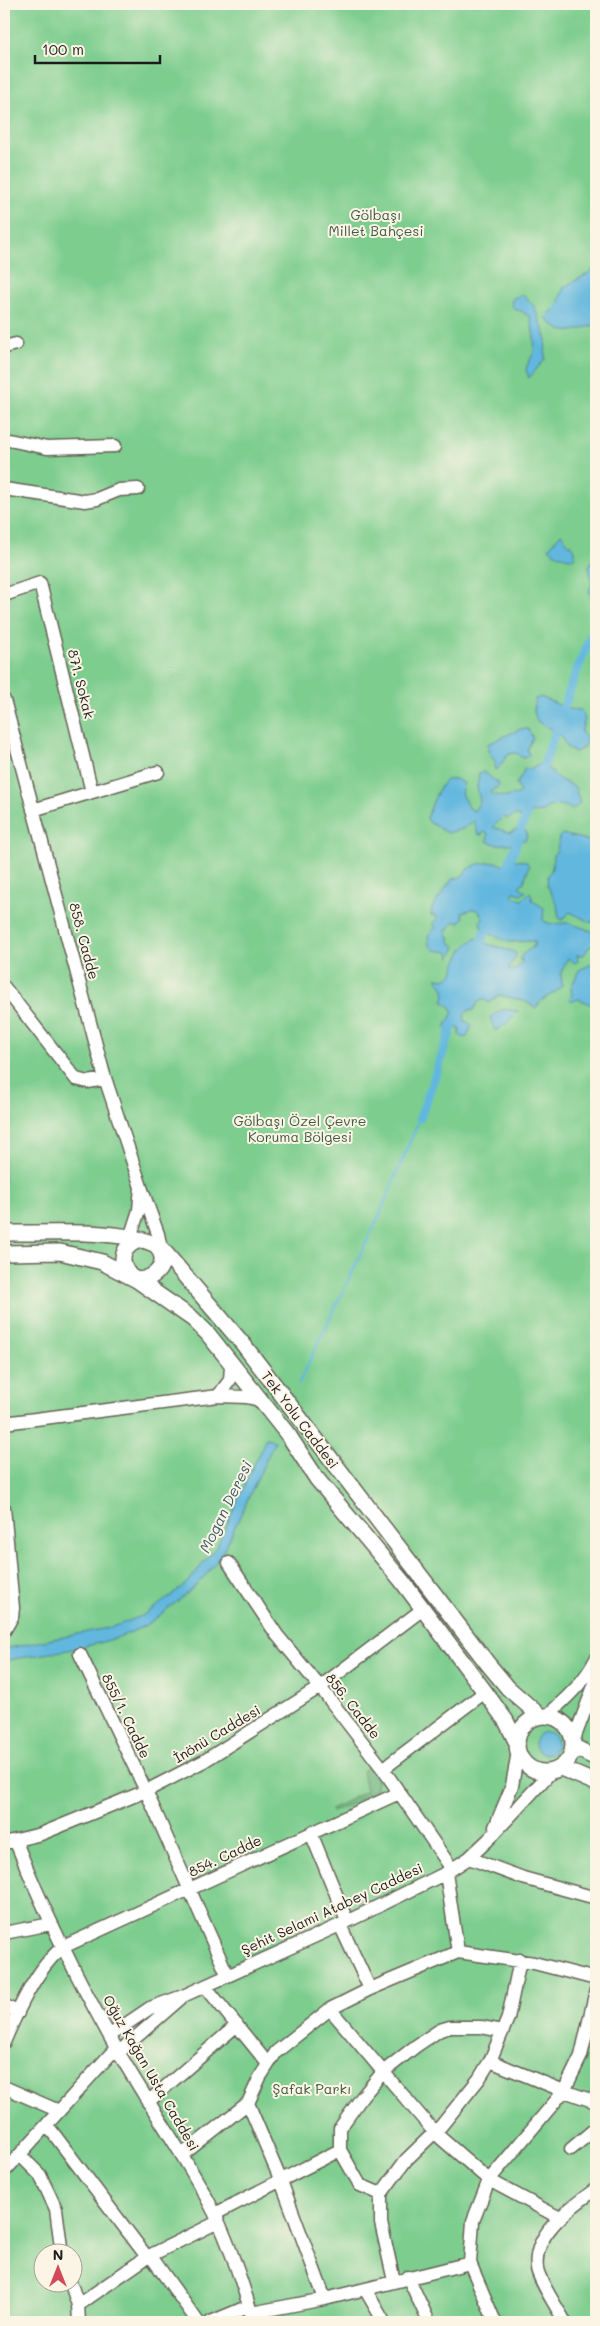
<svg xmlns="http://www.w3.org/2000/svg" width="600" height="2326" font-family="Mali,sans-serif">
	<style>
		.green { fill: #7dcd8e; stroke: #4c7455; fill-rule: evenodd }
		.forest { fill: #66b079; stroke: #41664a }
		.water { fill: #62b7df; stroke: #3f6a7e }
		.lines { fill: none; stroke-linecap: round; stroke-linejoin: round }
		.stream { stroke: #62b7df; stroke-width: 2.5 }
		.canal { stroke: #62b7df; stroke-width: 9 }
		.minor-casing { stroke: #666257; stroke-width: 15 }
		.major-casing { stroke: #666257; stroke-width: 18 }
		.minor { stroke: #fff; stroke-width: 12 }
		.major { stroke: #fff; stroke-width: 15 }
		.labels { text-anchor: middle; stroke-width: 4; stroke-linejoin: round; paint-order: stroke }
		.park-label { font-size: 14px; fill: #3e5a44; stroke: #fcf5e5 }
		.street-label { font-size: 14px; fill: #1c1c1c; stroke: #fcf5e5 }
		.water-label { font-size: 15px; font-style: italic; fill: #385a6a; stroke: #fcf5e5 }
	</style>
	<rect width="100%" height="100%" fill="#fcf5e5"/>
	<filter id="ink" filterUnits="userSpaceOnUse"><feTurbulence type="fractalNoise" baseFrequency=".02" numOctaves="2"/><feDisplacementMap in="SourceGraphic" scale="10" xChannelSelector="R" yChannelSelector="G"/><feConvolveMatrix kernelMatrix="1 2 1 2 8 2 1 2 1" color-interpolation-filters="sRGB"/></filter>
	<filter id="wash" filterUnits="userSpaceOnUse"><feTurbulence type="fractalNoise" baseFrequency=".0096" numOctaves="4" result="noise"/><feDisplacementMap in="SourceGraphic" scale="20" xChannelSelector="R" yChannelSelector="G"/><feGaussianBlur stdDeviation="1.12" result="paint"/><feColorMatrix in="noise" values="0 0 0 0 0 0 0 0 0 0 0 0 0 0 0 0 0 1.4 0 .05"/><feComposite in="paint" operator="in"/></filter>
	<g filter="url(#wash)">
		<rect width="100%" height="100%" fill="#efe4c5"/>
		<path class="green" d="M 4,4 L 596,4 L 596,2322 L 4,2322 ZM 42,2254 L 72,2254 L 72,2284 L 42,2284 Z"/>
		<path class="forest" d="M 370,1765 L 379,1773 L 375,1792 L 332,1812 L 331,1809 L 366,1791 L 362,1771 Z"/>
		<path class="water" d="M 596,266 L 596,324 C 574,331 562,339 546,317 L 557,306 L 564,287 L 589,273 Z
			M 523,295 L 534,306 L 546,337 L 545,359 L 529,378 L 526,370 C 527,363 532,358 534,352 C 536,346 532,324 530,317 L 521,311 L 515,310 L 511,303 L 513,298 Z
			M 560,534 L 562,534 C 564,536 564,539 566,541 C 573,548 577,547 574,558 C 567,559 554,554 549,548 Z
			M 596,555 L 596,601 L 592,601 L 589,591 L 592,584 L 589,566 Z
			M 541,697 L 568,709 L 581,710 L 585,719 L 581,732 L 588,739 L 582,749 L 575,752 L 568,749 L 560,735 L 537,721 L 534,712 L 535,699 Z
			M 520,729 L 528,729 L 533,738 L 527,749 L 529,755 L 527,757 L 523,758 L 516,753 L 508,754 L 497,770 L 494,769 L 496,763 L 488,751 L 488,744 Z
			M 542,763 L 559,779 L 575,787 L 580,803 L 572,810 C 566,804 548,803 543,812 L 531,813 L 522,818 L 515,815 L 508,819 L 503,817 L 493,827 L 510,833 L 519,828 L 526,831 L 527,834 L 526,839 C 516,844 496,847 487,841 L 488,834 L 485,832 L 481,835 L 478,834 L 474,821 L 463,829 L 447,833 L 429,822 L 427,818 C 431,807 437,788 446,780 L 455,779 L 464,783 L 461,793 L 468,807 L 474,811 L 480,802 L 477,787 L 479,773 L 484,772 L 499,784 L 498,787 L 492,790 L 491,794 L 506,797 L 517,794 L 520,792 L 516,784 L 522,775 L 524,769 L 531,769 Z
			M 562,834 L 591,841 L 596,846 L 596,912 L 592,923 L 570,912 L 562,920 L 559,918 L 557,904 L 547,885 L 548,875 C 553,870 553,862 553,855 L 557,851 L 559,837 Z
			M 514,860 L 526,861 L 529,866 L 524,882 L 519,886 L 526,892 L 522,894 L 514,892 L 512,896 L 522,900 L 530,892 L 533,901 L 544,908 L 543,920 C 550,926 557,923 566,923 C 570,923 592,931 596,933 L 596,951 L 591,946 L 589,947 L 584,955 L 577,955 L 578,961 L 575,963 L 568,958 L 561,973 L 562,986 C 554,996 542,996 536,1008 L 524,1001 L 499,995 L 489,1003 L 485,1000 L 479,1001 L 473,1011 L 469,1010 L 464,1015 L 465,1021 L 472,1025 L 467,1037 L 464,1038 L 459,1035 L 460,1028 L 455,1028 L 451,1033 L 445,1027 L 453,1012 L 451,1007 L 443,1001 C 448,991 441,984 436,978 L 445,979 L 453,974 C 455,962 466,939 479,938 L 484,943 L 515,952 L 516,957 L 509,967 L 510,971 L 517,968 L 523,960 L 519,960 L 522,955 L 534,946 L 535,941 L 508,942 L 482,930 L 480,922 L 483,918 L 478,910 L 473,909 L 462,912 L 464,917 L 460,922 L 453,922 L 449,929 L 446,930 L 451,943 L 456,947 L 450,958 L 449,952 L 434,950 L 429,945 L 428,935 L 436,927 L 432,924 L 437,919 L 436,915 L 431,916 L 432,908 L 452,879 L 461,877 L 468,869 L 478,864 L 496,862 L 504,866 Z
			M 592,964 L 596,966 L 596,1006 L 594,1006 L 579,999 L 572,1001 L 569,998 L 572,996 L 571,988 L 579,970 Z
			M 503,1009 L 518,1011 L 506,1024 L 495,1031 L 490,1017 Z
			M 266,1438 L 275,1441 L 227,1544 C 214,1568 197,1587 175,1603 C 165,1611 155,1620 144,1626 C 102,1648 50,1652 4,1661 L 4,1649 L 112,1627 L 142,1616 L 170,1597 L 189,1581 L 217,1546 Z
			M535 1743a11 11 0 1 1 22 0a11 11 0 1 1-22 0Z"/>
		<g class="lines">
			<path class="stream" d="M 299,1383 L 378,1218 L 420,1118"/>
			<path class="canal" d="M 541,773 L 574,678 L 596,623
				M 506,872 L 530,804
				M 478,952 L 489,920
				M 420,1118 L 453,1024"/>
		</g>
	</g>
	<g filter="url(#ink)">
		<g class="lines">
			<g class="minor-casing">
				<path id="minor" d="M 4,347 L 16,344
					M 4,439 L 47,448 L 115,446
					M 4,489 L 85,501 L 97,499 L 119,490 L 138,489
					M 4,595 L 40,583 L 92,792
					M 4,700 L 104,1075 L 141,1187
					M 33,810 L 158,772
					M 4,987 L 76,1079 L 88,1082 L 105,1079
					M 128,1244 L 139,1210 L 141,1187 L 158,1234 L 162,1254
					M 231,1366 L 230,1380 L 218,1396 L 246,1397 L 260,1400
					M 4,1423 L 218,1396
					M 4,1508 L 13,1608 L 12,1617 L 4,1631
					M 229,1563 L 277,1635 L 320,1687 L 383,1769 L 452,1869
					M 80,1654 L 146,1791 L 227,1974
					M 547,1716 C 566,1698 584,1683 596,1659
					M 574,1739 L 596,1681
					M 383,1769 L 485,1692
					M 495,1827 L 512,1786 L 518,1751
					M 311,1833 L 347,1921
					M 16,1842 C 44,1912 78,1980 115,2046 C 146,2102 185,2154 214,2212 C 231,2247 243,2285 254,2322
					M 4,1843 L 41,1834 L 146,1791 L 204,1761 L 320,1687 L 423,1609
					M 469,1858 L 523,1878 L 596,1898
					M 340,1925 L 370,1989
					M 4,1933 L 51,1924
					M 458,1952 L 534,1963 L 596,1979
					M 205,1986 L 268,2064
					M 4,2005 L 18,2013
					M 330,2009 L 435,2133 L 489,2180 L 558,2217
					M 110,2035 L 150,2008 L 183,1996 L 340,1925 L 446,1873 L 469,1858 L 488,1840 L 551,1772
					M 4,2042 C 17,2012 37,1967 63,1947 L 399,1793
					M 119,2052 L 181,1998
					M 490,2061 L 564,2091 L 596,2102
					M 4,2087 L 59,2111
					M 148,2102 L 237,2025
					M 47,2125 L 147,2257
					M 571,2149 L 596,2128
					M 340,2150 L 360,2185 L 381,2194
					M 20,2155 L 40,2175 L 56,2209 L 62,2254
					M 182,2155 L 248,2103
					M 4,2172 L 116,2048
					M 215,2214 L 340,2150 L 340,2128 L 362,2097 L 383,2072 L 416,2046 L 440,2030 L 450,2027 L 481,2027 L 503,2031
					M 150,2255 L 198,2322
					M 408,2277 L 429,2322
					M 394,2281 L 381,2223 L 381,2194 L 406,2160 L 441,2126 L 479,2079 L 490,2061 L 508,2018 L 520,1960
					M 71,2284 L 78,2305
					M 365,2289 L 384,2322
					M 325,2299 L 281,2181 L 248,2103 L 260,2077 L 276,2052 L 330,2009 L 370,1989 L 458,1952 L 446,1873
					M 251,2313 L 325,2299 L 470,2263
					M 79,2322 L 78,2305 L 147,2257 L 218,2222
					M 211,2322 L 249,2306
					M 495,2322 L 470,2263 L 473,2221 L 489,2180 L 564,2091 L 581,2056 L 596,1990
					M 565,2322 C 559,2311 538,2279 537,2268 C 532,2233 573,2206 596,2189"/>
			</g>
			<g class="major-casing">
				<path id="major" d="M 4,1233 C 41,1234 135,1227 162,1249 L 243,1344 L 488,1664 L 508,1688 L 540,1716
					M 4,1253 L 60,1252 L 102,1262 L 137,1280 L 193,1319 L 208,1334 L 289,1436 L 317,1479 L 402,1581 L 485,1692 L 506,1721 L 517,1743
					M 130,1276 C 117,1261 123,1243 142,1240
					M 137,1280 C 156,1279 170,1264 157,1246
					M517 1744a28 28 0 1 1 56 0a28 28 0 1 1-56 0Z
					M 574,1747 L 596,1758
					M 561,1768 L 596,1783"/>
			</g>
			<use href="#minor" class="minor"/>
			<use href="#major" class="major"/>
		</g>
	</g>
	<g class="labels">
		<g class="park-label">
			<text x="376" y="220">Gölbaşı<tspan x="376" dy="16">Millet Bahçesi</tspan></text>
			<text x="300" y="1126">Gölbaşı Özel Çevre<tspan x="300" dy="16">Koruma Bölgesi</tspan></text>
			<text x="312" y="2094">Şafak Parkı</text>
		</g>
		<g class="street-label">
			<text transform="translate(81 684) rotate(76)" y="5">871. Sokak</text>
			<text transform="translate(84 941) rotate(75)" y="5">858. Cadde</text>
			<text transform="translate(300 1420) rotate(53)" y="5">Tek Yolu Caddesi</text>
			<text transform="translate(353 1706) rotate(52)" y="5">856. Cadde</text>
			<text transform="translate(126 1716) rotate(64)" y="5">855/1. Cadde</text>
			<text transform="translate(217 1734) rotate(-31)" y="5">İnönü Caddesi</text>
			<text transform="translate(225 1856) rotate(-25)" y="5">854. Cadde</text>
			<text transform="translate(332 1909) rotate(-25)" y="5">Şehit Selami Atabey Caddesi</text>
			<text transform="translate(151 2073) rotate(60)" y="5">Oğuz Kağan Usta Caddesi</text>
		</g>
		<g class="water-label">
			<text transform="translate(226 1507) rotate(-64)" y="5">Mogan Deresi</text>
		</g>
	</g>
	<rect width="600" height="2326" fill="none" stroke="#fcf5e5" stroke-width="20"/>
	<g transform="translate(58 2268)"><circle r="24" fill="#fcf5e5" stroke="#a29e95"/>
	<path d="M0-4L9 19L0 12L-9 19Z" fill="#d1495b"/>
	<text y="-8" font-size="14" font-weight="bold" text-anchor="middle" fill="#1c1c1c">N</text>
	</g>
	<path d="M35 55v8h125v-8" fill="none" stroke="#1c1c1c" stroke-width="2.5"/>
	<text x="42" y="55" font-size="15" fill="#1c1c1c" stroke="#fcf5e5" stroke-width="4" paint-order="stroke">100 m</text>
</svg>
